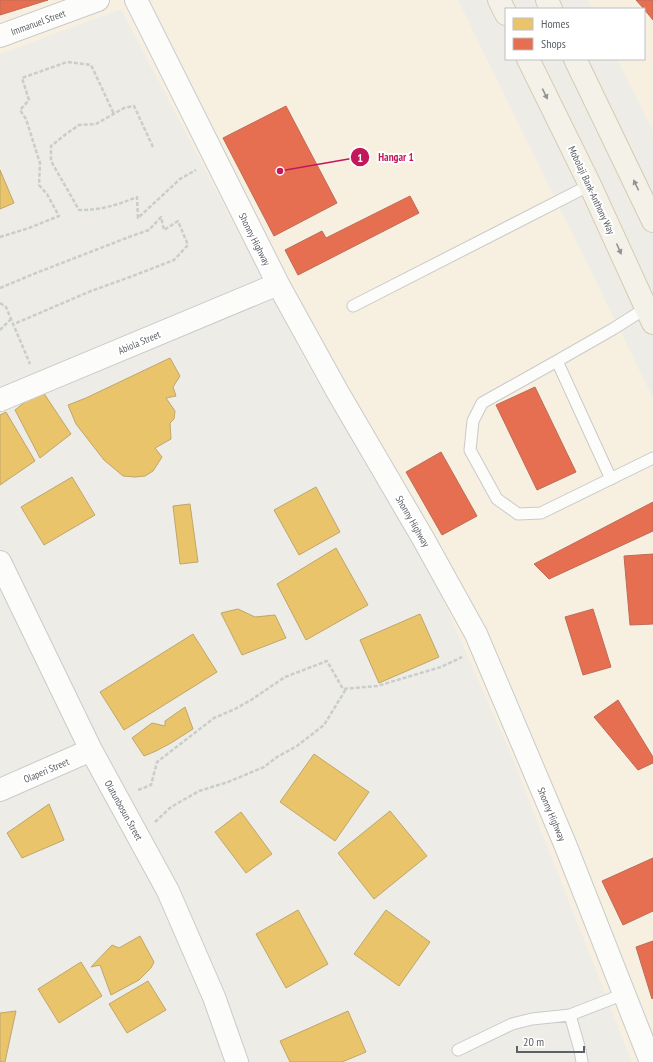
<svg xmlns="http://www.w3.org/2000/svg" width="653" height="1062" font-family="'PT Sans Narrow',sans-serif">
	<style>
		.commercial { fill: #f7f0e0 }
		.homes { fill: #e9c46a; stroke: #bfa669 }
		.shops { fill: #e76f51; stroke: #bd6b57 }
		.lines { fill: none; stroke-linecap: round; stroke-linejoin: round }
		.service-casing { stroke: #cacaca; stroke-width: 13 }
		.minor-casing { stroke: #cacaca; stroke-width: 24 }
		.primary-casing { stroke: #d7ccb3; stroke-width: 24 }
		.path { stroke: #c9ceca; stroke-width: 2.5; stroke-dasharray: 4 2; stroke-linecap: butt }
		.service { stroke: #fcfcfb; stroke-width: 11 }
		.minor { stroke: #fcfcfb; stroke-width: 22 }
		.primary { stroke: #f3f1e8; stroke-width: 22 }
		.oneway { fill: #919394 }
		.labels { text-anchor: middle; stroke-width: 4; stroke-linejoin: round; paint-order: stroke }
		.street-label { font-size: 10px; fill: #5c6166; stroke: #fff }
		.leader { fill: none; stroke: #c2185b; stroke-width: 1.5 }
		.callout-dot { fill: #c2185b; stroke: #fff; stroke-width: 1.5 }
		.mark-label { font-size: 12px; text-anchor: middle; font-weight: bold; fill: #fff }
		.callout-label { font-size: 11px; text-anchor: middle; font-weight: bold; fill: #c2185b; stroke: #fff; stroke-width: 4; stroke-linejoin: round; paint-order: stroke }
	</style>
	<rect width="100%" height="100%" fill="#edece7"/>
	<path class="commercial" d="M 0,0 L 458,0 L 653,398 L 653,1062 L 632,1062 L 512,757 L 433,577 L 304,359 L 121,9 L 0,54 Z
		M 588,0 L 653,0 L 653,131 L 617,59 L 644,59 L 644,9 L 592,9 Z"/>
	<path class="homes" d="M 0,170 L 14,203 L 0,209 Z
		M 170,358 L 180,376 L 173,387 L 176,396 L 166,398 L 175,411 L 174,419 L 170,423 L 171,439 L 155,448 L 162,457 L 153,471 L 145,476 L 135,477 L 123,476 L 104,460 L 76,424 L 68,405 L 86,398 Z
		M 41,389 L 71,434 L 40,458 L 15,410 Z
		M 6,412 L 35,461 L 0,485 L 0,415 Z
		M 72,477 L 95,515 L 44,545 L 21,507 Z
		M 316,487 L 340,532 L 299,555 L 274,510 Z
		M 190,504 L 198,562 L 180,564 L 173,506 Z
		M 336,548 L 368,605 L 306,640 L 277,584 Z
		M 238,609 L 255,617 L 275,615 L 286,638 L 242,655 L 221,613 Z
		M 420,614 L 439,657 L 379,683 L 360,640 Z
		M 193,634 L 217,672 L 124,730 L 100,692 Z
		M 185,707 L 193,729 L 171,743 L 156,751 L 144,756 L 132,738 L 152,723 L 165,726 L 165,721 Z
		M 314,754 L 369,792 L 335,841 L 280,802 Z
		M 49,804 L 64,840 L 22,858 L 7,833 Z
		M 390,811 L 427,856 L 374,899 L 338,853 Z
		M 241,812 L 272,854 L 246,873 L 215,832 Z
		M 298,910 L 328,964 L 286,988 L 256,934 Z
		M 386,910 L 430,942 L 399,986 L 354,954 Z
		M 140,936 L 154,962 L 151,968 L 139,980 L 111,995 L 100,965 L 91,967 L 112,945 L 119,948 Z
		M 81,962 L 102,996 L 59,1023 L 38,989 Z
		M 148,981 L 166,1010 L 127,1033 L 109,1004 Z
		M 16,1011 L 5,1062 L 0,1062 L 0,1013 Z
		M 348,1011 L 366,1052 L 342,1062 L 290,1062 L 280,1041 Z"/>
	<path class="shops" d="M 0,0 L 48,0 L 0,15 Z
		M 636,0 L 653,0 L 653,20 L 644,9 Z
		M 286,106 L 337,203 L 274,236 L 223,138 Z
		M 410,196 L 419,213 L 298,275 L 285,250 L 322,231 L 326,238 Z
		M 535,387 L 576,472 L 537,490 L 496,405 Z
		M 441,452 L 477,516 L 442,535 L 406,472 Z
		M 653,502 L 653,531 L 549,579 L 534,564 Z
		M 653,554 L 653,624 L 630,625 L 624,556 Z
		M 593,609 L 611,667 L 583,675 L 565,617 Z
		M 618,700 L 653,757 L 653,763 L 638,770 L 594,717 Z
		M 653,858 L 653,911 L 623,925 L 602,881 Z
		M 653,941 L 653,998 L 652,999 L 636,947 Z"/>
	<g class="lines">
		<g class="service-casing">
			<path id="service" d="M 353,306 L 590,185
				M 646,308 L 613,329 L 557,361 L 482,403 L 473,421 L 470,450 L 497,499 L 518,514 L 541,513 L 653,458
				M 557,361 L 611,479
				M 458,1050 L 512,1024 L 532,1019 L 570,1015
				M 582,1062 L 580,1050 L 570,1015 L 624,994"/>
		</g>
		<g class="minor-casing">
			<path id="minor" d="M 136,0 L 278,284 L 337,391 L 424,540 L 476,634 L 565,844 L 651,1062
				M 0,36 L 98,0
				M 0,400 L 278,284
				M 0,562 L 91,750 L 168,891 L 214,997 L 237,1062
				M 0,790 L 91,750"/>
		</g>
		<g class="primary-casing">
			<path id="primary" d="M 499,0 L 506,14
				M 547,0 L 551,9
				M 528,59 L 590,185 L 653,323
				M 575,59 L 653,221"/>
		</g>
		<path class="path" d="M 153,147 L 134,106 L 124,108 L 96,124 L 79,125 L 66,134 L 51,146 L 51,161 L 79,210 C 102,210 117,205 137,197 L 138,218 L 180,179 L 196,170
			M 0,237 L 29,228 L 59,216 L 47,194 L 39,185 L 40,163 L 26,119 L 20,110 L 29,100 L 22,78 L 67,62 L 91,65 L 114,114
			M 0,288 L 36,273 L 129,237 L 149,230 L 161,217 L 164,230 L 178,221 L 188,245 L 174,260 L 130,277 L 91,291 L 14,324
			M 0,303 L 6,307 L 30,364
			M 0,330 L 11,319
			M 138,790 L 151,785 L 157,762 L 214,718 L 235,709 L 251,700 L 285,677 L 327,661 L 343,689 L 377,686 L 441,667 L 462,657
			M 155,822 L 171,807 L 199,791 L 228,782 L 264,767 L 277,757 L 297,746 L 324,725 L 346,689"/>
		<use href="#service" class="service"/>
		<use href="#minor" class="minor"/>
		<use href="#primary" class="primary"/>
	</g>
	<defs><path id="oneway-solid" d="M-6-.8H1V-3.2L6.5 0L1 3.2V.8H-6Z"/></defs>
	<g class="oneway">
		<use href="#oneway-solid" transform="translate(545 94) rotate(64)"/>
		<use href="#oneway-solid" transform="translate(636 185) rotate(-116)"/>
		<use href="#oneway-solid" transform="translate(619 249) rotate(66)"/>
	</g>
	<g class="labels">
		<g class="street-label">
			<text transform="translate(38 22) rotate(-20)" y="4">Immanuel Street</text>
			<text transform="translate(592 190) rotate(65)" y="4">Mobolaji Bank-Anthony Way</text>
			<text transform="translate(255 239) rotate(63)" y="4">Shonny Highway</text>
			<text transform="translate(139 342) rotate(-23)" y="4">Abiola Street</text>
			<text transform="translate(413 521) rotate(60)" y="4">Shonny Highway</text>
			<text transform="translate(46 770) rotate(-23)" y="4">Olaperi Street</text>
			<text transform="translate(124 810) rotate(61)" y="4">Olatunbosun Street</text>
			<text transform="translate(552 814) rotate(67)" y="4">Shonny Highway</text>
		</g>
	</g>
	<path class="leader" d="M280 171L360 157"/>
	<g class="callout-dot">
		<circle cx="280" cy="171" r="4"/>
		<circle cx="360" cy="157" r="10"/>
	</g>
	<g class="mark-label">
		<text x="360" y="162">1</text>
	</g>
	<g class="callout-label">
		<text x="396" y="161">Hangar 1</text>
	</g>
	<rect x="505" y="8" width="140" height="52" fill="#ffffff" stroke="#bec0c2"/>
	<rect x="513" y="18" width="20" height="12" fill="#e9c46a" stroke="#bec0c2"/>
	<text x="541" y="28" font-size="12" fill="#5c6166">Homes</text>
	<rect x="513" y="38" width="20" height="12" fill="#e76f51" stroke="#bec0c2"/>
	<text x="541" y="48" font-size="12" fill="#5c6166">Shops</text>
	<path d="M517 1046v6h67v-6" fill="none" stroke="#5c6166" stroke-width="2"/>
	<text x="523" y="1046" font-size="12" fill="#5c6166" stroke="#ffffff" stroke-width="3" paint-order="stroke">20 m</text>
</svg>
